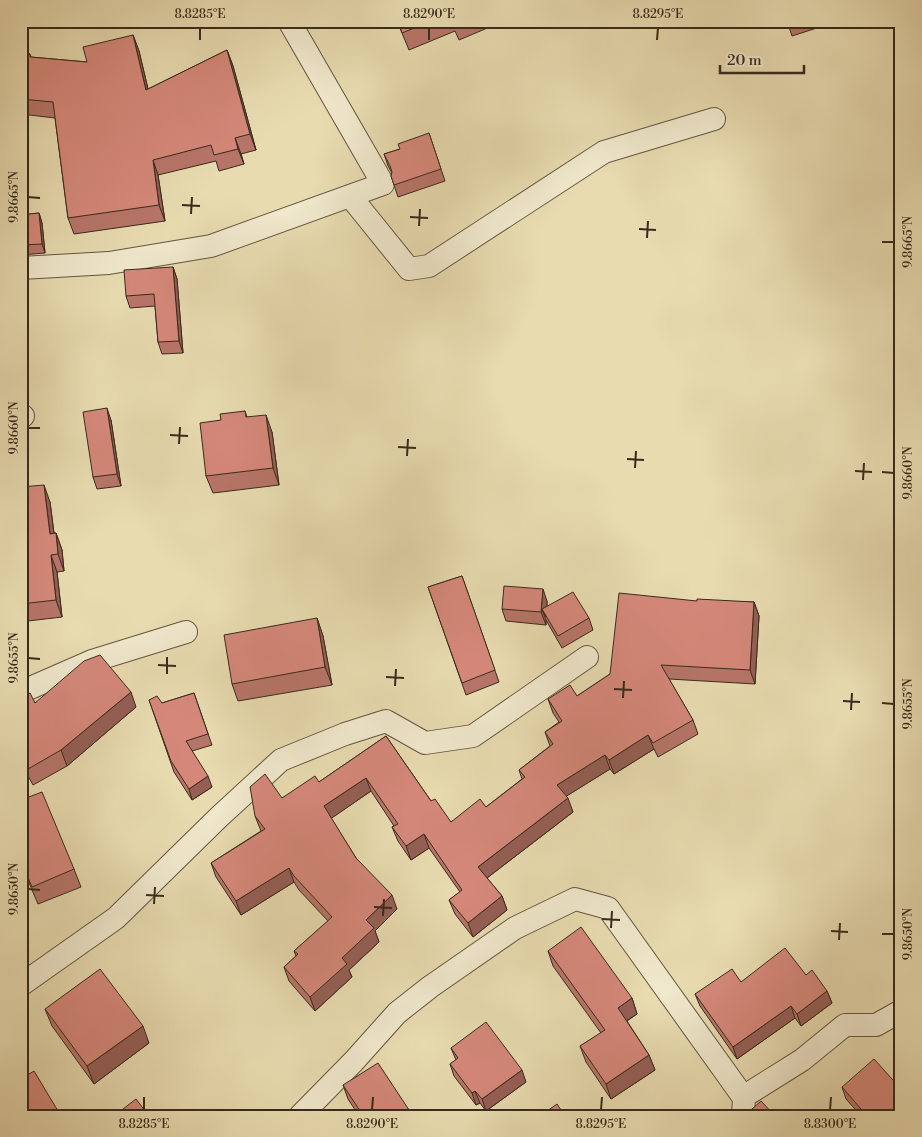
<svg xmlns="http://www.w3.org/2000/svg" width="922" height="1137" font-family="'Libre Bodoni',serif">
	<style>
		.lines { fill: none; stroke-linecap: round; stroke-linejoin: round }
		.minor-casing { stroke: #645641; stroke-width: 24 }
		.minor { stroke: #f0e8cc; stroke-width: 22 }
		.wall { fill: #b77569; stroke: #382a1c }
		.shaded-wall { fill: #955f55; stroke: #382a1c }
		.building { fill: #d5887a; stroke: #382a1c }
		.ticks { fill: none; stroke: #382a1c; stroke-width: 2 }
		.neatline { fill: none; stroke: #382a1c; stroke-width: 2 }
		.ticks-label { font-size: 12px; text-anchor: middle; fill: #382a1c }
	</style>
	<rect width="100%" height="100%" fill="#e8dbb0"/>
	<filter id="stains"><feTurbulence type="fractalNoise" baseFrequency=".004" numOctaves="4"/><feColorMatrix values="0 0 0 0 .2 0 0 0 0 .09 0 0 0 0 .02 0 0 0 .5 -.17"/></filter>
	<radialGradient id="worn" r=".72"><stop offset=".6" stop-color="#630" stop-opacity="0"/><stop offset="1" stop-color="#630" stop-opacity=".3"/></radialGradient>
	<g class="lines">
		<g class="minor-casing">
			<path id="minor" d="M 350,196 L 409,269 L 429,266 L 604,152 L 714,119
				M 21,268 L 109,263 L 211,246 L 383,184 L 289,21
				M 21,416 L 23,416
				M 21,692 L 92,661 L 186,632
				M 21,985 L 116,918 L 219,817 L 281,760 L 345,734 L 386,721 L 425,743 L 473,736 L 587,657
				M 743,1097 L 802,1060 L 845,1025 L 876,1025 L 901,1011
				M 300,1116 L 354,1061 L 397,1013 L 430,987 L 515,928 L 575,899 L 608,908 L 744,1098 L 743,1116"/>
		</g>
		<use href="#minor" class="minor"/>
	</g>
	<path class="wall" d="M 21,21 L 27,21 L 23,53 L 30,54 L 31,57 L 87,62 L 133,35 L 139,51 L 148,89 L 227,50 L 233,66 L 256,150 L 241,154 L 244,164 L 219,171 L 216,161 L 158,175 L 165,221 L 74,234 L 68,218 L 55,118 L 21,114 Z
		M 397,21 L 504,21 L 459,40 L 455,31 L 409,50 Z
		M 787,21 L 821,21 L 823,26 L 792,36 Z
		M 429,133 L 445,181 L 398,197 L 391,176 L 392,173 L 388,166 L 384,154 L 400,149 Z
		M 39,213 L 42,223 L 45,253 L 21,255 L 21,215 Z
		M 173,267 L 177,279 L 183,353 L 162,354 L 158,342 L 155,306 L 130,308 L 126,296 Z
		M 245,411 L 247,417 L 272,432 L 279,485 L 213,493 L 206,476 L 221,420 Z
		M 111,420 L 121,486 L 97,489 L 93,477 Z
		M 21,487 L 50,502 L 54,533 L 56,533 L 62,550 L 64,571 L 57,572 L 62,617 L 28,621 L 26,616 L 21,616 Z
		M 462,576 L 499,682 L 466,695 L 428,587 Z
		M 547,601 L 547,607 L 589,618 L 593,630 L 562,648 L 546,620 L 546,625 L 506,621 L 502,609 Z
		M 697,601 L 754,602 L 759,616 L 755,684 L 669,679 L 693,720 L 698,734 L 658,757 L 654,749 L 614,774 L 610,769 L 566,796 L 573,812 L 487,878 L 502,896 L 507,910 L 473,937 L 455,914 L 449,900 L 460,892 L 429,848 L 411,860 L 398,841 L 392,827 L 394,826 L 371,791 L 331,818 L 356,858 L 397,909 L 375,931 L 379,942 L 349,970 L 352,977 L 315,1011 L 289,981 L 284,967 L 296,956 L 294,951 L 328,921 L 299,890 L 294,882 L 241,915 L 216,877 L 211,863 L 261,831 L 255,816 L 282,798 L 319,782 L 386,736 L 431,801 L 451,822 L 486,807 L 522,779 L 519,770 L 550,746 L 545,732 L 559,722 L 553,713 L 548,699 L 577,696 L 610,674 Z
		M 317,618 L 323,636 L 332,685 L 238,701 L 232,684 Z
		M 194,693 L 212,745 L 192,751 L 212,787 L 192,800 L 174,772 L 149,700 L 162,703 Z
		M 21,698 L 35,703 L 136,707 L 67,766 L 33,785 L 21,763 Z
		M 21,800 L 74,869 L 81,887 L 38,904 L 21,864 Z
		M 548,951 L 632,998 L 637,1014 L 627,1021 L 649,1055 L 655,1070 L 611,1099 L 586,1062 L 580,1046 L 601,1033 L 553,966 Z
		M 806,975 L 827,991 L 832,1003 L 801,1026 L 795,1018 L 737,1059 L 700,1006 L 695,994 L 741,982 Z
		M 45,1009 L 149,1043 L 94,1084 L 52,1026 Z
		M 451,1048 L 526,1082 L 486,1111 L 480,1103 L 476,1105 L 454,1076 L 450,1064 L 456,1060 Z
		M 343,1085 L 413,1116 L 359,1116 L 348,1099 Z
		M 842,1087 L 901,1116 L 861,1116 L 846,1099 Z"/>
	<path class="shaded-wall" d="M 21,21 L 27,21 L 21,68 Z
		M 133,35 L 139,51 L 152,106 L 146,90 Z
		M 227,50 L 233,66 L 256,150 L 250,134 Z
		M 235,138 L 241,154 L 244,164 L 238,149 Z
		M 153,160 L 158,175 L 165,221 L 159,205 Z
		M 39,213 L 42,223 L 45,253 L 42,244 Z
		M 173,267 L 177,279 L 183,353 L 179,341 Z
		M 107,408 L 111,420 L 121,486 L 117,474 Z
		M 266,415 L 272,432 L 279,485 L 273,468 Z
		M 44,485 L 50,502 L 56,550 L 50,534 Z
		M 56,533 L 62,550 L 64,571 L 58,554 Z
		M 51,555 L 57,572 L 62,617 L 56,600 Z
		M 543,589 L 547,601 L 546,617 L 542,609 L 546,620 L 546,625 L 541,612 Z
		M 754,602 L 759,616 L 755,684 L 750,670 Z
		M 317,618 L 323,636 L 332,685 L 325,667 Z
		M 131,692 L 136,707 L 67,766 L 61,750 Z
		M 648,735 L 654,749 L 614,774 L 609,760 Z
		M 605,755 L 610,769 L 562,799 L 557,785 Z
		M 208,776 L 212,787 L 192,800 L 189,789 Z
		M 366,778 L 371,791 L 329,820 L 324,806 Z
		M 568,798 L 573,812 L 483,881 L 478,867 Z
		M 424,834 L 429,848 L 411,860 L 406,846 Z
		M 289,868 L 294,882 L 241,915 L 236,901 Z
		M 392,895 L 397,909 L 375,931 L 379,942 L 349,970 L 352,977 L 315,1011 L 310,997 L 342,958 L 366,920 Z
		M 502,896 L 507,910 L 473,937 L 468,923 Z
		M 827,991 L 832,1003 L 801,1026 L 797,1014 Z
		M 632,998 L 637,1014 L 623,1023 L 618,1008 Z
		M 791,1006 L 795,1018 L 737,1059 L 733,1047 Z
		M 143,1026 L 149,1043 L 94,1084 L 87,1066 Z
		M 649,1055 L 655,1070 L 611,1099 L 606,1084 Z
		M 522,1070 L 526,1082 L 486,1111 L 482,1099 Z
		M 475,1091 L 480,1103 L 476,1105 L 472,1093 Z"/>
	<path class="building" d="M 398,21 L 431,21 L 402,33 Z
		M 133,35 L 146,90 L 227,50 L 250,134 L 235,138 L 238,149 L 214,155 L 211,145 L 153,160 L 159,205 L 68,218 L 53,102 L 21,99 L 21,53 L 30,54 L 30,57 L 87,62 L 83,47 Z
		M 429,133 L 441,169 L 394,185 L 391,176 L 392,172 L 390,166 L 384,154 L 400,149 L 398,144 Z
		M 39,213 L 42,244 L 21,245 L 21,215 Z
		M 173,267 L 179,341 L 158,342 L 154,294 L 126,296 L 124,270 Z
		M 107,408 L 117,474 L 93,477 L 83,412 Z
		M 245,411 L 246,417 L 266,415 L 273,468 L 206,476 L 200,423 L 221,420 L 220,414 Z
		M 44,485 L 50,534 L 56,533 L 58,554 L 51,555 L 56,600 L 21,604 L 21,487 Z
		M 462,576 L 495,670 L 462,683 L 428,587 Z
		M 504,586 L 543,589 L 541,612 L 502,609 Z
		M 573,592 L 589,618 L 558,636 L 542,609 Z
		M 619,593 L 697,601 L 697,599 L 754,602 L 750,670 L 661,665 L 693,720 L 653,743 L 648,735 L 609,760 L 605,755 L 557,785 L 568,798 L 478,867 L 502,896 L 468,923 L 449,900 L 462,890 L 424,834 L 406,846 L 392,827 L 398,824 L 366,778 L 324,806 L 356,858 L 392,895 L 366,920 L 374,928 L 342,958 L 347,964 L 310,997 L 284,967 L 298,954 L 294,951 L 332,917 L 294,876 L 289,868 L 236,901 L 211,863 L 265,829 L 255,816 L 250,787 L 265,774 L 282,798 L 315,776 L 319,782 L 386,736 L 431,801 L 435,799 L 451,822 L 480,799 L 486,807 L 525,777 L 519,770 L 553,744 L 545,732 L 562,721 L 548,699 L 570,685 L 577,696 L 610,674 Z
		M 317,618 L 325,667 L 232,684 L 224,635 Z
		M 100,655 L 131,692 L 61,750 L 28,769 L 21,758 L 21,698 L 30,693 L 35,703 L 84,661 Z
		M 194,693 L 208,734 L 186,741 L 208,776 L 189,789 L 171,761 L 149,700 L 157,696 L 162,703 Z
		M 42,792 L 74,869 L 32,887 L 21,861 L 21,800 Z
		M 581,927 L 632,998 L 618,1008 L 649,1055 L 606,1084 L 580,1046 L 605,1030 L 548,951 Z
		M 785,948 L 806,975 L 812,970 L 827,991 L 797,1014 L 791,1006 L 733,1047 L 695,994 L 732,969 L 741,982 Z
		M 100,969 L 143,1026 L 87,1066 L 45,1009 Z
		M 486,1022 L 522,1070 L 482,1099 L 475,1091 L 472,1093 L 450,1064 L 458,1058 L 451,1048 Z
		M 874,1059 L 901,1089 L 901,1116 L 867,1116 L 842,1087 Z
		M 378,1063 L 413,1116 L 360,1116 L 362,1114 L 343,1085 Z
		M 34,1071 L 61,1116 L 21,1116 L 21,1079 Z
		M 136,1099 L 149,1116 L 114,1116 Z
		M 761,1101 L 775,1116 L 744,1116 Z
		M 557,1104 L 565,1116 L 540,1116 Z"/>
	<path class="ticks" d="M 200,40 L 200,28M 429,40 L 429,28M 657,40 L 658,28M 28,197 L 40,198M 182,205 L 200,206M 191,214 L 192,197M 410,217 L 428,218M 419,226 L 420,209M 639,229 L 656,230M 647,238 L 648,221M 882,242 L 894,242M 28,428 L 40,428M 170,435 L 188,436M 179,444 L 180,427M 398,447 L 416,448M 407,456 L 408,439M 627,459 L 644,460M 635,468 L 636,451M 855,471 L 872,472M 882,472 L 894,473M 863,480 L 864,463M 28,658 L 40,659M 158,665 L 176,666M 167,674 L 167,657M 386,677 L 404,678M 395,686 L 396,669M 614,689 L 632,690M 623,698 L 624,681M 843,701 L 860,702M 882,703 L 894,704M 851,710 L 852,693M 28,889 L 40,890M 146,895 L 164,896M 154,904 L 155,887M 374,907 L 392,908M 383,916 L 384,899M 602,919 L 620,920M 611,928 L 612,911M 831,931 L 848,932M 882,934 L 894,934M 839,940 L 840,923M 144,1110 L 144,1097M 372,1110 L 373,1097M 601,1110 L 602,1097M 830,1110 L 831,1097"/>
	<rect width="922" height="1137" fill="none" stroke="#e8dbb0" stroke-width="55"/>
	<path d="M720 65v8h84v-8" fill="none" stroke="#382a1c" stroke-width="2.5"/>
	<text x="727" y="65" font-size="15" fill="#382a1c" stroke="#f0e8cc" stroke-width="4" paint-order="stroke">20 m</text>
	<rect x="28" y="28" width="866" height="1082" class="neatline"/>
	<g class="ticks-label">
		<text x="200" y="18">8.8285°E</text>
		<text x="429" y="18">8.8290°E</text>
		<text x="658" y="18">8.8295°E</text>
		<text transform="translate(14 197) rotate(-90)" y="4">9.8665°N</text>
		<text transform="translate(908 242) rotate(-90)" y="4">9.8665°N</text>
		<text transform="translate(14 428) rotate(-90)" y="4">9.8660°N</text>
		<text transform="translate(908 473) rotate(-90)" y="4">9.8660°N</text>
		<text transform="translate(14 658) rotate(-90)" y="4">9.8655°N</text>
		<text transform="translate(908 704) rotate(-90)" y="4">9.8655°N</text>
		<text transform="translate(14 889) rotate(-90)" y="4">9.8650°N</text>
		<text transform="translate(908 934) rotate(-90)" y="4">9.8650°N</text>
		<text x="144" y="1128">8.8285°E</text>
		<text x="372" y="1128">8.8290°E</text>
		<text x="601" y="1128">8.8295°E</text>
		<text x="830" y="1128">8.8300°E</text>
	</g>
	<rect width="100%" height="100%" filter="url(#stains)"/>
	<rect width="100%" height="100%" fill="url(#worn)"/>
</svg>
